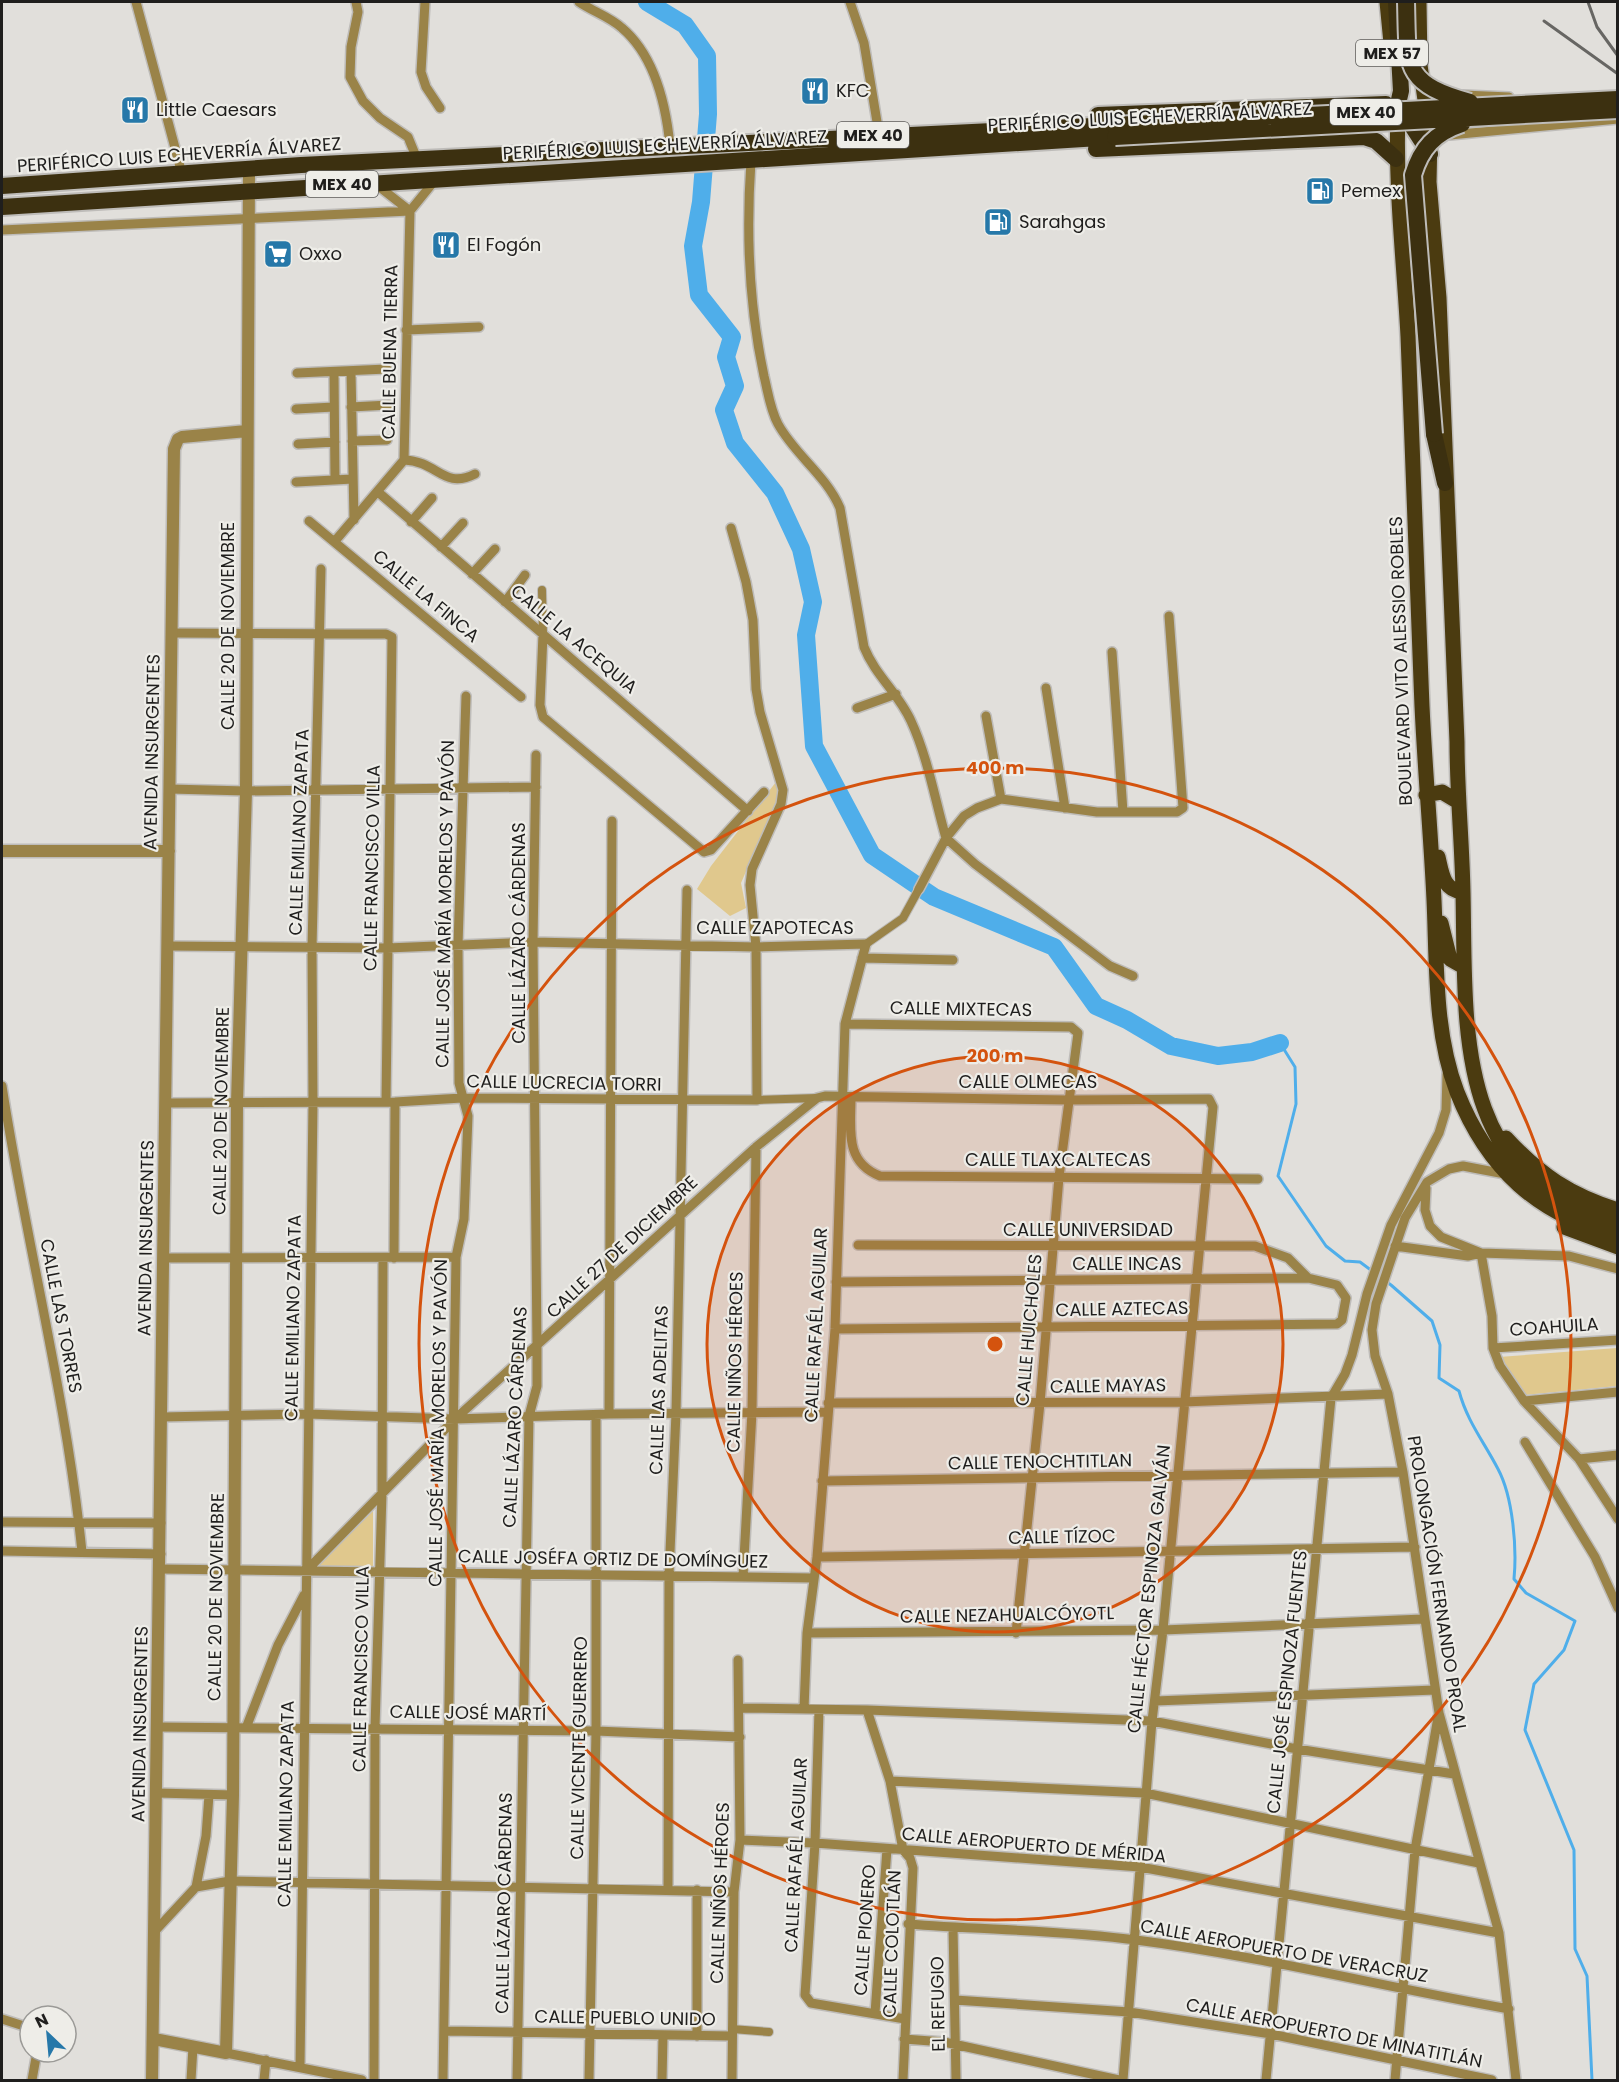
<svg xmlns="http://www.w3.org/2000/svg" width="1619" height="2082" font-family="Poppins,sans-serif">
	<style>
		.green { fill: #e0c88d }
		.lines { fill: none; stroke-linecap: round; stroke-linejoin: round }
		.stream { stroke: #4faeea; stroke-width: 3 }
		.river { stroke: #4faeea; stroke-width: 18 }
		.pedestrian-casing { stroke: #bebcb9; stroke-width: 10 }
		.minor-casing { stroke: #bebcb9; stroke-width: 12 }
		.tertiary-casing { stroke: #bebcb9; stroke-width: 15 }
		.primary-casing { stroke: #bebcb9; stroke-width: 18 }
		.trunk-casing { stroke: #bebcb9; stroke-width: 20 }
		.pedestrian { stroke: #9a8348; stroke-width: 8 }
		.minor { stroke: #9a8348; stroke-width: 9 }
		.tertiary { stroke: #9a8348; stroke-width: 12 }
		.primary { stroke: #4b3b10; stroke-width: 15 }
		.trunk { stroke: #3c3010; stroke-width: 16 }
		.rail { stroke: #676663; stroke-width: 3 }
		.trunk-bridge-casing { stroke: #bebcb9; stroke-width: 20; stroke-linecap: butt }
		.trunk-bridge { stroke: #3c3010; stroke-width: 16 }
		.ring { fill: none; stroke: #d4530e; stroke-width: 3 }
		.labels { text-anchor: middle; stroke-width: 4.5; stroke-linejoin: round; paint-order: stroke }
		.shield { fill: #eeede8; stroke: #5d5c5a; stroke-width: 1.5 }
		.shield-label { font-size: 16px; font-weight: bold; fill: #1f1e1d }
		.poi-label { font-size: 18px; fill: #1f1e1d; stroke: #eeede8; text-anchor: start }
		.street-label { font-size: 18px; fill: #1f1e1d; stroke: #eeede8 }
		.centre { fill: #d4530e; stroke: #eeede8; stroke-width: 3 }
		.ring-label { font-size: 18px; text-anchor: middle; font-weight: bold; fill: #d4530e; stroke: #eeede8; stroke-width: 4.5; stroke-linejoin: round; paint-order: stroke }
	</style>
	<rect width="100%" height="100%" fill="#e1dfdb"/>
	<path class="green" d="M 776,782 L 781,790 L 741,883 L 746,908 L 730,916 L 697,889 L 711,866 Z
		M 1617,1348 L 1617,1386 L 1524,1395 L 1499,1357 Z
		M 373,1511 L 373,1566 L 318,1566 Z"/>
	<g class="lines">
		<path class="stream" d="M 1280,1043 L 1295,1067 L 1296,1104 L 1278,1176 L 1326,1246 L 1345,1261 L 1360,1262 L 1391,1285 L 1432,1321 L 1440,1345 L 1439,1378 L 1459,1391 C 1467,1421 1484,1442 1498,1469 C 1513,1497 1517,1548 1514,1579 L 1526,1593 L 1575,1621 L 1564,1650 L 1534,1684 L 1525,1730 L 1574,1850 L 1575,1949 L 1587,1976 L 1592,2080"/>
		<path class="river" d="M 647,2 L 685,25 L 707,56 L 708,114 L 701,202 L 693,246 L 699,295 L 732,337 L 726,357 L 735,386 L 724,410 L 735,443 L 775,493 L 801,549 L 813,602 L 806,635 L 814,746 L 872,855 L 934,897 L 1054,947 L 1096,1006 L 1127,1020 L 1171,1046 L 1218,1056 L 1252,1052 L 1280,1043"/>
		<g class="pedestrian-casing">
			<path id="pedestrian" d="M 542,590 L 543,634
				M 866,944 L 903,918 L 919,889
				M 757,1100 L 817,1098
				M 732,2029 L 769,2032"/>
		</g>
		<g class="minor-casing">
			<path id="minor" d="M 136,2 L 182,174
				M 356,2 L 358,12 L 351,47 L 350,77 L 363,101 L 380,118 L 408,137 L 417,159
				M 425,2 L 421,72 L 426,87 L 440,108
				M 579,2 C 592,11 610,17 622,28 C 655,56 666,105 670,146
				M 850,2 L 864,43 L 879,134
				M 1463,95 L 1509,97
				M 1450,135 L 1618,119
				M 751,161 C 746,232 749,306 764,376 C 768,392 770,409 778,424 C 795,455 826,475 840,508 L 864,647 C 875,675 899,694 911,721 C 928,758 935,800 946,838
				M 377,185 L 410,211
				M 2,230 L 410,211
				M 406,330 L 479,327
				M 334,372 L 335,480
				M 351,372 L 354,520
				M 297,373 L 387,369
				M 351,407 L 389,405
				M 296,409 L 334,407
				M 352,441 L 387,440
				M 298,444 L 335,442
				M 404,460 C 438,461 443,490 475,474
				M 296,482 L 353,479
				M 378,492 L 748,811
				M 309,521 L 521,697
				M 411,522 L 432,498
				M 335,541 L 404,460 L 410,211 L 436,179
				M 441,547 L 463,523
				M 472,574 L 495,549
				M 505,602 L 525,575
				M 172,633 L 386,634 L 392,637 L 386,1102
				M 543,634 L 540,705 L 543,717 L 704,852 L 711,850 L 764,792
				M 1112,652 L 1123,812
				M 1046,688 L 1065,808
				M 857,708 L 896,694
				M 986,716 L 1001,799
				M 170,789 L 246,791 L 536,787
				M 946,838 L 975,864 L 1110,966 L 1133,976
				M 919,889 L 946,838 L 964,816 L 977,808 L 1001,799 L 1097,812 L 1177,812 L 1183,808 L 1169,616
				M 168,946 L 387,948 L 533,942 L 756,947 L 866,944 L 845,1024 L 835,1329 L 817,1557 L 807,1633 L 804,1709
				M 862,958 L 953,960
				M 845,1024 L 1071,1027 L 1078,1033 L 1059,1177 L 1040,1403 L 1016,1633
				M 2,1086 C 26,1242 66,1395 82,1552
				M 851,1097 C 851,1129 844,1162 880,1176 L 1258,1179
				M 166,1103 L 395,1102 L 462,1098 L 757,1100 L 756,947 L 750,885 L 752,869 L 781,804 L 783,790 L 760,712 L 756,689 L 753,620 L 746,582 L 731,528
				M 1505,1174 L 1463,1166 L 1449,1169 L 1427,1182 L 1405,1218 L 1376,1304 L 1372,1330 L 1375,1356 L 1388,1394 L 1403,1472 L 1439,1713 L 1499,1933 L 1516,2080
				M 1426,1188 L 1425,1210 L 1430,1226 L 1441,1237 L 1481,1253 L 1569,1256 L 1618,1269
				M 858,1245 L 1255,1246 L 1288,1258 L 1308,1278
				M 1395,1246 L 1468,1256 L 1481,1253
				M 1481,1253 L 1492,1316 L 1493,1348 L 1500,1366 L 1524,1401 L 1579,1459 L 1618,1519
				M 164,1258 L 456,1257
				M 394,1258 L 395,1102
				M 835,1329 L 1337,1324 L 1342,1320 L 1346,1298 L 1337,1285 L 1308,1278 L 836,1282
				M 1493,1348 L 1618,1340
				M 1524,1401 L 1618,1392
				M 828,1403 L 1183,1402 L 1388,1394
				M 609,1414 L 612,821
				M 162,1417 L 308,1414 L 455,1419 L 609,1414 L 827,1412
				M 1525,1442 L 1595,1557 L 1618,1608
				M 1579,1459 L 1618,1455
				M 822,1481 L 1403,1472
				M 2,1522 L 161,1523
				M 2,1551 L 161,1554
				M 817,1557 L 1415,1547
				M 160,1569 L 813,1578
				M 307,1570 L 455,1419 L 756,1147 L 817,1098 L 825,1096 L 1069,1100 L 1209,1099 L 1213,1107 L 1163,1630 L 1152,1721 L 1123,2080
				M 743,1577 L 752,1412 L 756,1147
				M 807,1633 L 1163,1630 L 1423,1619
				M 1155,1701 L 1435,1690
				M 741,1708 L 867,1710 L 1152,1721 L 1297,1749 L 1454,1774
				M 819,1710 L 815,1843 L 805,1995 L 811,2003 L 905,2019
				M 867,1710 L 890,1781 L 903,1850 L 910,1858 L 913,1868 L 903,2080
				M 158,1727 L 596,1731 L 740,1737
				M 246,1728 L 278,1645 L 304,1595
				M 890,1781 L 1145,1793 L 1479,1863
				M 157,1793 L 233,1795
				M 740,1840 L 815,1843 L 1140,1867 L 1499,1933
				M 196,1887 L 230,1881 L 734,1892
				M 668,1890 L 669,1575 L 676,1413 L 687,890
				M 908,1924 C 984,1930 1061,1930 1136,1940 C 1261,1956 1384,1987 1509,2009
				M 953,1927 L 956,2080
				M 156,1930 L 196,1887 L 206,1836 L 209,1795
				M 955,2000 L 1129,2012 L 1271,2034 L 1492,2080
				M 875,2013 L 887,1849
				M 2,2019 L 30,2028
				M 446,2031 L 731,2036
				M 697,2036 L 697,1890
				M 904,2039 L 944,2042 L 1119,2080
				M 226,2053 L 362,2080
				M 300,2067 L 313,1103 L 312,947 L 321,569
				M 32,2080 L 37,2052
				M 191,2080 L 193,2047
				M 264,2080 L 266,2060
				M 374,2080 L 375,1728 L 382,1493 L 383,1258
				M 443,2080 L 456,1257 L 464,1219 L 468,1116 L 459,1083 L 458,945 L 466,696
				M 517,2080 L 529,1416 L 537,1386 L 537,1347 L 533,942 L 536,755
				M 589,2080 L 596,1731 L 596,1415
				M 662,2080 L 663,2036
				M 732,2080 L 734,1892 L 740,1840 L 738,1660
				M 1266,2080 L 1331,1398 L 1345,1374 L 1352,1355 L 1367,1294 L 1391,1225 L 1439,1133 L 1446,1110 L 1447,1074
				M 1395,2080 L 1415,1850 L 1438,1717"/>
		</g>
		<g class="tertiary-casing">
			<path id="tertiary" d="M 2,851 L 169,851
				M 154,2039 L 226,2053 L 233,1795 L 237,1103 L 246,791 L 249,170
				M 152,2080 L 174,449 L 178,439 L 182,437 L 247,431"/>
		</g>
		<g class="primary-casing">
			<path id="primary" d="M 1387,2 L 1391,43
				M 1419,2 L 1420,65 L 1430,135 L 1429,182 L 1439,298 L 1457,742 C 1457,792 1462,842 1463,892 C 1466,1027 1452,1183 1618,1222
				M 1398,112 C 1395,187 1404,261 1408,336 C 1413,460 1417,583 1422,706 C 1425,771 1431,836 1434,900 C 1437,964 1434,1032 1457,1092 C 1487,1168 1538,1216 1618,1235
				M 1426,795 L 1442,792 L 1457,801
				M 1438,857 C 1442,874 1443,890 1463,892
				M 1441,923 L 1450,959 L 1464,967
				M 1506,1138 C 1540,1175 1570,1195 1618,1210
				M 1564,1227 L 1618,1247"/>
		</g>
		<g class="trunk-casing">
			<path id="trunk" d="M 1403,112 L 1430,154
				M 1098,115 L 1386,104
				M 1387,121 L 1398,104 L 1401,91 L 1396,2
				M 1096,149 L 1364,137 L 1376,141 L 1396,159
				M 2,186 L 301,165 L 1114,125
				M 2,207 L 1115,137
				M 1434,434 L 1445,483"/>
		</g>
		<use href="#pedestrian" class="pedestrian"/>
		<use href="#minor" class="minor"/>
		<use href="#tertiary" class="tertiary"/>
		<use href="#primary" class="primary"/>
		<use href="#trunk" class="trunk"/>
		<path class="rail" d="M 1588,2 L 1597,27 L 1618,56
			M 1544,21 L 1618,74"/>
		<g class="trunk-bridge-casing">
			<path id="trunk-bridge" d="M 1406,2 C 1408,66 1401,83 1470,102
				M 1114,125 L 1618,99
				M 1115,137 L 1618,110
				M 1434,434 L 1413,175 C 1421,148 1435,133 1462,124"/>
		</g>
		<use href="#trunk-bridge" class="trunk-bridge"/>
	</g>
	<circle cx="995" cy="1344" r="288" fill="#d4530e" fill-opacity=".12"/>
	<g class="ring">
		<circle cx="995" cy="1344" r="288"/>
		<circle cx="995" cy="1344" r="576"/>
	</g>
	<defs>
		<g id="restaurant-square" transform="scale(1.5)"><rect x="-9" y="-9" width="18" height="18" rx="4" fill="#2678a9" stroke="#eeede8"/><path d="M-5-6h1v4h1v-4h1v4h1v-4h1v5L-1.5 .5V6h-2V.5L-5-1ZM5-6V6H3V1.5H1.5Q1.5-4 5-6Z" fill="#fff"/></g>
		<g id="fuel-square" transform="scale(1.5)"><rect x="-9" y="-9" width="18" height="18" rx="4" fill="#2678a9" stroke="#eeede8"/><path d="M-5.5-6h7V0h2V4h1.3V-2.5L3-4.5l.8-.8L6-3V5H2.5V1h-1V6h-7ZM-4.2-4.7v3.2H.2V-4.7Z" fill="#fff"/></g>
		<g id="supermarket-square" transform="scale(1.5)"><rect x="-9" y="-9" width="18" height="18" rx="4" fill="#2678a9" stroke="#eeede8"/><path d="M-6-5.5h2.5l.6 2H6L4.5 2H-2.5L-4.4-4H-6ZM-1.5 3.2a1.3 1.3 0 1 0 .1 0ZM3 3.2a1.3 1.3 0 1 0 .1 0Z" fill="#fff"/></g>
	</defs>
	<g fill-rule="evenodd">
		<use href="#restaurant-square" x="815" y="91"/>
		<use href="#restaurant-square" x="135" y="110"/>
		<use href="#fuel-square" x="1320" y="191"/>
		<use href="#fuel-square" x="998" y="222"/>
		<use href="#restaurant-square" x="446" y="245"/>
		<use href="#supermarket-square" x="278" y="254"/>
	</g>
	<g class="labels">
		<g class="shield">
			<rect x="1356" y="40" width="72" height="26" rx="4.5"/>
			<rect x="1330" y="99" width="72" height="26" rx="4.5"/>
			<rect x="837" y="122" width="72" height="26" rx="4.5"/>
			<rect x="306" y="171" width="72" height="26" rx="4.5"/>
		</g>
		<g class="shield-label">
			<text x="1392" y="59">MEX 57</text>
			<text x="1366" y="118">MEX 40</text>
			<text x="873" y="141">MEX 40</text>
			<text x="342" y="190">MEX 40</text>
		</g>
		<g class="poi-label">
			<text x="836" y="97">KFC</text>
			<text x="156" y="116">Little Caesars</text>
			<text x="1341" y="197">Pemex</text>
			<text x="1019" y="228">Sarahgas</text>
			<text x="467" y="251">El Fogón</text>
			<text x="299" y="260">Oxxo</text>
		</g>
		<g class="street-label">
			<text transform="translate(1150 117) rotate(-3)" y="6">PERIFÉRICO LUIS ECHEVERRÍA ÁLVAREZ</text>
			<text transform="translate(665 145) rotate(-3)" y="6">PERIFÉRICO LUIS ECHEVERRÍA ÁLVAREZ</text>
			<text transform="translate(179 155) rotate(-4)" y="6">PERIFÉRICO LUIS ECHEVERRÍA ÁLVAREZ</text>
			<text transform="translate(390 352) rotate(-89)" y="6">CALLE BUENA TIERRA</text>
			<text transform="translate(426 596) rotate(40)" y="6">CALLE LA FINCA</text>
			<text transform="translate(228 626) rotate(-90)" y="6">CALLE 20 DE NOVIEMBRE</text>
			<text transform="translate(574 639) rotate(40)" y="6">CALLE LA ACEQUIA</text>
			<text transform="translate(1401 661) rotate(-92)" y="6">BOULEVARD VITO ALESSIO ROBLES</text>
			<text transform="translate(152 752) rotate(-89)" y="6">AVENIDA INSURGENTES</text>
			<text transform="translate(299 832) rotate(-88)" y="6">CALLE EMILIANO ZAPATA</text>
			<text transform="translate(372 868) rotate(-89)" y="6">CALLE FRANCISCO VILLA</text>
			<text transform="translate(445 904) rotate(-89)" y="6">CALLE JOSÉ MARÍA MORELOS Y PAVÓN</text>
			<text x="775" y="934">CALLE ZAPOTECAS</text>
			<text transform="translate(519 933) rotate(-90)" y="6">CALLE LÁZARO CÁRDENAS</text>
			<text transform="translate(961 1009) rotate(1)" y="6">CALLE MIXTECAS</text>
			<text x="1028" y="1088">CALLE OLMECAS</text>
			<text transform="translate(564 1083) rotate(1)" y="6">CALLE LUCRECIA TORRI</text>
			<text transform="translate(221 1111) rotate(-89)" y="6">CALLE 20 DE NOVIEMBRE</text>
			<text x="1058" y="1166">CALLE TLAXCALTECAS</text>
			<text x="1088" y="1236">CALLE UNIVERSIDAD</text>
			<text transform="translate(146 1238) rotate(-89)" y="6">AVENIDA INSURGENTES</text>
			<text transform="translate(622 1247) rotate(-43)" y="6">CALLE 27 DE DICIEMBRE</text>
			<text x="1127" y="1270">CALLE INCAS</text>
			<text transform="translate(1122 1309) rotate(-1)" y="6">CALLE AZTECAS</text>
			<text transform="translate(61 1316) rotate(79)" y="6">CALLE LAS TORRES</text>
			<text transform="translate(293 1318) rotate(-89)" y="6">CALLE EMILIANO ZAPATA</text>
			<text transform="translate(816 1325) rotate(-87)" y="6">CALLE RAFAÉL AGUILAR</text>
			<text transform="translate(1554 1327) rotate(-4)" y="6">COAHUILA</text>
			<text transform="translate(1029 1330) rotate(-85)" y="6">CALLE HUICHOLES</text>
			<text transform="translate(735 1362) rotate(-89)" y="6">CALLE NIÑOS HÉROES</text>
			<text transform="translate(1108 1386) rotate(-1)" y="6">CALLE MAYAS</text>
			<text transform="translate(659 1390) rotate(-88)" y="6">CALLE LAS ADELITAS</text>
			<text transform="translate(515 1417) rotate(-87)" y="6">CALLE LÁZARO CÁRDENAS</text>
			<text transform="translate(438 1423) rotate(-89)" y="6">CALLE JOSÉ MARÍA MORELOS Y PAVÓN</text>
			<text transform="translate(1040 1462) rotate(-1)" y="6">CALLE TENOCHTITLAN</text>
			<text transform="translate(1062 1537) rotate(-1)" y="6">CALLE TÍZOC</text>
			<text transform="translate(613 1559) rotate(1)" y="6">CALLE JOSÉFA ORTIZ DE DOMÍNGUEZ</text>
			<text transform="translate(1437 1584) rotate(81)" y="6">PROLONGACIÓN FERNANDO PROAL</text>
			<text transform="translate(1149 1589) rotate(-84)" y="6">CALLE HÉCTOR ESPINOZA GALVÁN</text>
			<text transform="translate(216 1597) rotate(-89)" y="6">CALLE 20 DE NOVIEMBRE</text>
			<text transform="translate(1007 1615) rotate(-1)" y="6">CALLE NEZAHUALCÓYOTL</text>
			<text transform="translate(361 1669) rotate(-89)" y="6">CALLE FRANCISCO VILLA</text>
			<text transform="translate(1287 1682) rotate(-84)" y="6">CALLE JOSÉ ESPINOZA FUENTES</text>
			<text transform="translate(468 1713) rotate(1)" y="6">CALLE JOSÉ MARTÍ</text>
			<text transform="translate(140 1724) rotate(-89)" y="6">AVENIDA INSURGENTES</text>
			<text transform="translate(579 1748) rotate(-89)" y="6">CALLE VICENTE GUERRERO</text>
			<text transform="translate(286 1804) rotate(-89)" y="6">CALLE EMILIANO ZAPATA</text>
			<text transform="translate(1034 1845) rotate(5)" y="6">CALLE AEROPUERTO DE MÉRIDA</text>
			<text transform="translate(796 1855) rotate(-87)" y="6">CALLE RAFAÉL AGUILAR</text>
			<text transform="translate(720 1893) rotate(-88)" y="6">CALLE NIÑOS HÉROES</text>
			<text transform="translate(504 1903) rotate(-89)" y="6">CALLE LÁZARO CÁRDENAS</text>
			<text transform="translate(865 1930) rotate(-86)" y="6">CALLE PIONERO</text>
			<text transform="translate(892 1944) rotate(-88)" y="6">CALLE COLOTLÁN</text>
			<text transform="translate(1284 1951) rotate(10)" y="6">CALLE AEROPUERTO DE VERACRUZ</text>
			<text transform="translate(938 2004) rotate(-91)" y="6">EL REFUGIO</text>
			<text transform="translate(625 2018) rotate(1)" y="6">CALLE PUEBLO UNIDO</text>
			<text transform="translate(1334 2033) rotate(11)" y="6">CALLE AEROPUERTO DE MINATITLÁN</text>
		</g>
	</g>
	<circle cx="995" cy="1344" r="9" class="centre"/>
	<g class="ring-label">
		<text x="995" y="774">400 m</text>
		<text x="995" y="1062">200 m</text>
	</g>
	<rect width="1619" height="2082" fill="none" stroke="#1f1e1d" stroke-width="6"/>
	<g transform="translate(48 2034) rotate(334)"><circle r="28" fill="#eeede8" stroke="#9b9a97" stroke-width="1.5"/>
	<path d="M0-4.5L10 22L0 15L-10 22Z" fill="#2678a9"/>
	<text y="-9" font-size="16" font-weight="bold" text-anchor="middle" fill="#1f1e1d">N</text>
	</g>
</svg>
